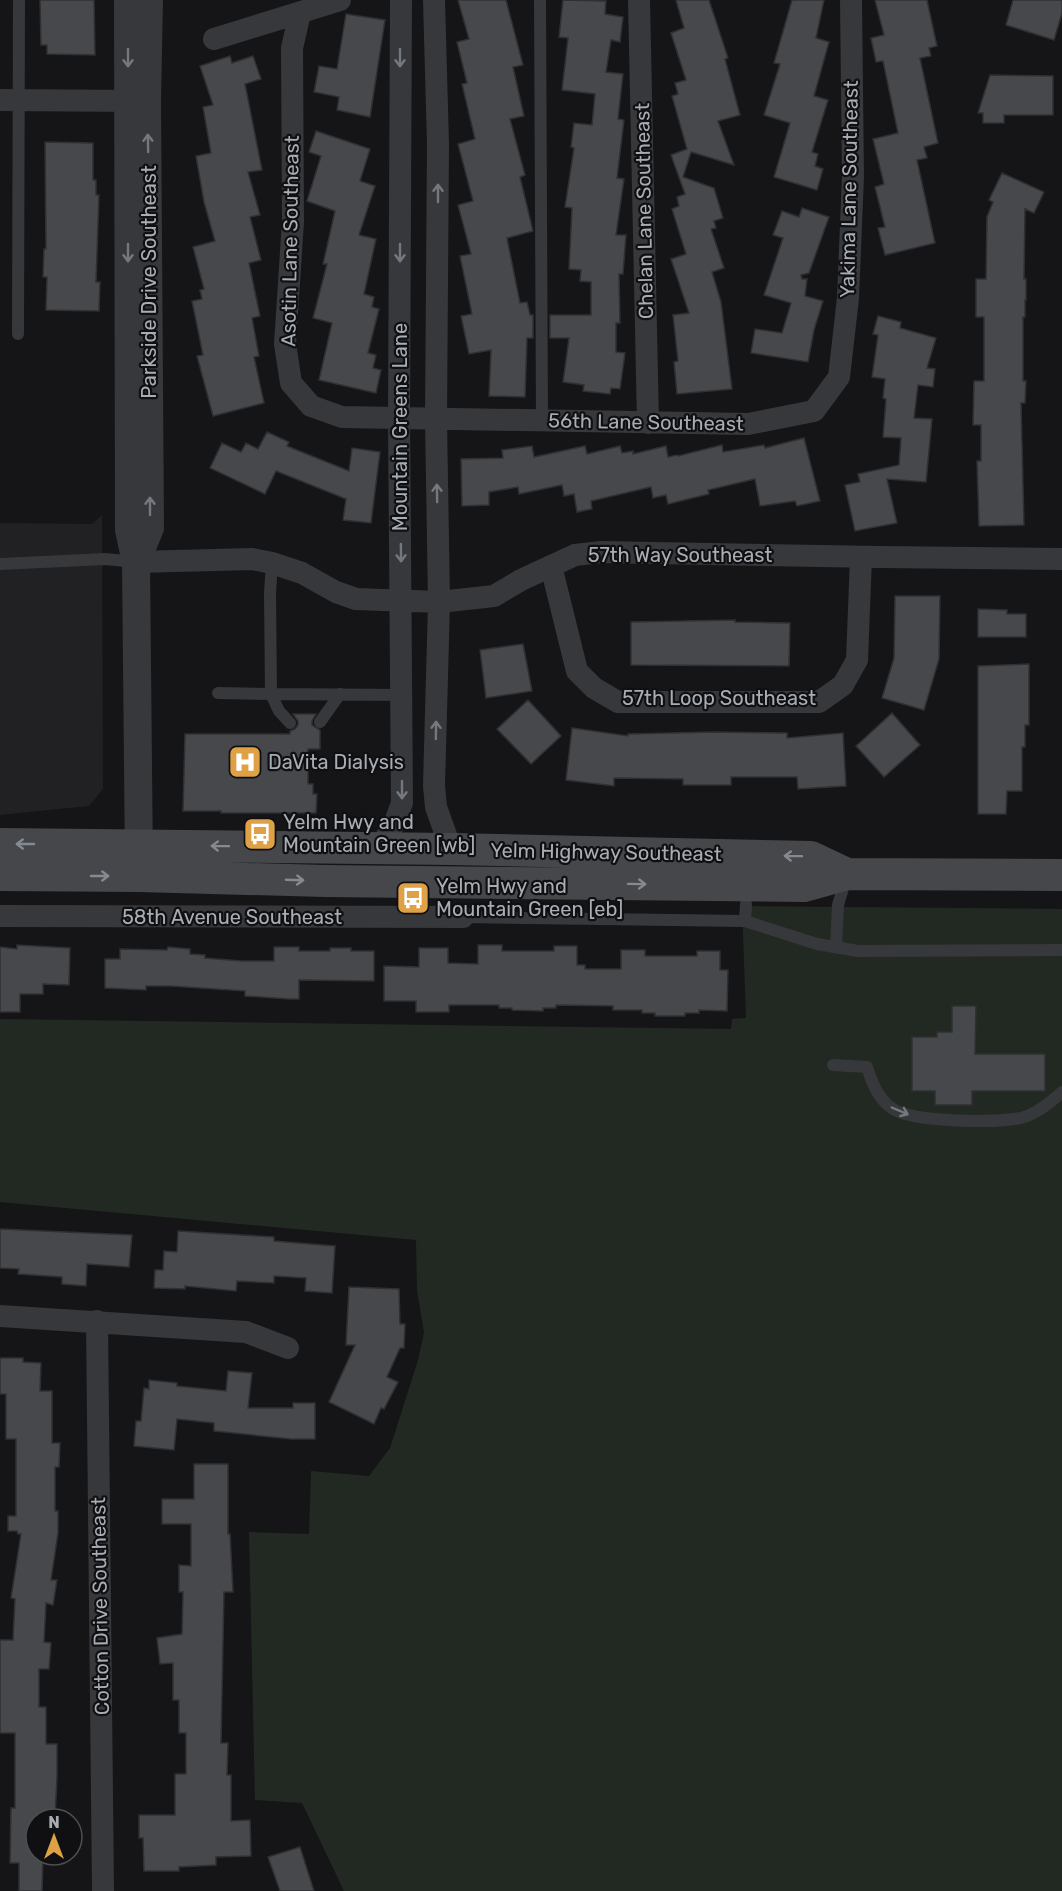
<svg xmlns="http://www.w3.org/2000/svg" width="1062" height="1891" font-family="Rubik,sans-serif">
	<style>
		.built { fill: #212124 }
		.green { fill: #222922 }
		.building { fill: #47484c; stroke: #2f3033; stroke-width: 1.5 }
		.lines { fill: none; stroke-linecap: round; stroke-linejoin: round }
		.service { stroke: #37383b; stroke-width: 12 }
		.minor { stroke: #37383b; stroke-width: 22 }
		.tertiary { stroke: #37383b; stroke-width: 28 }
		.secondary { stroke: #45474b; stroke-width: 32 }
		.oneway { stroke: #75787e }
		.oneway2 { stroke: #858990 }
		.labels { text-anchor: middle; stroke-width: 4.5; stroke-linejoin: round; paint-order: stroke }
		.street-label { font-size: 20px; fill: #a8adb5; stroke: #101012 }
		.poi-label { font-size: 20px; fill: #a8adb5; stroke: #101012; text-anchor: start }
	</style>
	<rect width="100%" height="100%" fill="#151517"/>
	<path class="built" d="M 102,515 L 103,789 L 89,806 L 0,815 L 0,523 L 92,524 Z"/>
	<path class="green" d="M 742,906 L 1062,909 L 1062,1891 L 344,1891 L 302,1803 L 255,1800 L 249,1532 L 309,1534 L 311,1471 L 369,1476 L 390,1448 L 418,1360 L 424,1333 L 417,1290 L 416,1240 L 0,1202 L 0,1019 L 731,1029 L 732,1019 L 746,1018 Z"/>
	<path class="building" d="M 40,0 L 94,0 L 95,55 L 47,54 L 47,45 L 41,45 Z
		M 458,0 L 506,0 L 523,65 L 513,67 L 524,116 L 510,119 L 525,175 L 520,177 L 533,231 L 507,238 L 520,303 L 527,302 L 530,315 L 533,315 L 533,338 L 527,338 L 525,397 L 489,396 L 491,350 L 469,354 L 461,316 L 472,314 L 460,256 L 471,254 L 458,205 L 473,201 L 458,144 L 475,139 L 462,84 L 467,83 L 457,42 L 469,39 Z
		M 563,0 L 606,1 L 605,14 L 623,17 L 620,42 L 611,40 L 606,72 L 623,74 L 618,119 L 624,120 L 617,178 L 624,179 L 616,235 L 626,235 L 623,274 L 619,274 L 620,323 L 616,323 L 616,352 L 625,353 L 620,389 L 611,388 L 610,394 L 583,391 L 584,385 L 563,382 L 569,338 L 550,338 L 550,315 L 591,315 L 591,282 L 580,281 L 581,270 L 569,269 L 572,208 L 565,207 L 574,148 L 571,147 L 574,123 L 592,125 L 595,94 L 562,90 L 568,38 L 559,37 Z
		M 676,0 L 709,0 L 728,58 L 725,59 L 740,115 L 718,121 L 734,165 L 691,152 L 683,177 L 714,188 L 723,218 L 714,221 L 716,228 L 711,229 L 724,268 L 712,272 L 721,302 L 732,389 L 677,394 L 674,362 L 678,361 L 673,315 L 689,313 L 671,259 L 686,254 L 672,209 L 679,206 L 677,197 L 685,194 L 671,155 L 687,149 L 672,96 L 678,94 L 675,83 L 686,80 L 671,33 L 684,28 Z
		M 792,0 L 824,0 L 816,38 L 829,42 L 814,96 L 828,100 L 812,152 L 818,154 L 815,166 L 823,169 L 817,190 L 774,177 L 790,123 L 764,115 L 780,64 L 774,63 Z
		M 875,0 L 927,0 L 937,46 L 929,48 L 931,56 L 920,58 L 938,143 L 924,147 L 927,158 L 917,160 L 935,243 L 885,255 L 878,228 L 885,227 L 875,187 L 884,184 L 873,139 L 898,133 L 883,61 L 876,62 L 871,38 L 884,35 Z
		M 1013,0 L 1062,0 L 1062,13 L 1054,40 L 1006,25 Z
		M 346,14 L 385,20 L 370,117 L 337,110 L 339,97 L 314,92 L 319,66 L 337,69 Z
		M 230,56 L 232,63 L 253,56 L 261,79 L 245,84 L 262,170 L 248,172 L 260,215 L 250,217 L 261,260 L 249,263 L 260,316 L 252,318 L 259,356 L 254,357 L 264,403 L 213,416 L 197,356 L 203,355 L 192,301 L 202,299 L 200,290 L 204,289 L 193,247 L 215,241 L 204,202 L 196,156 L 211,153 L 203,107 L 213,105 L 200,66 Z
		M 990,75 L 1053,76 L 1053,115 L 1004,115 L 1004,123 L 983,123 L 983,113 L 978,113 Z
		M 316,131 L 370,149 L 360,181 L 375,186 L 359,235 L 376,239 L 364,294 L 374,297 L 372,307 L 379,309 L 368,353 L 376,355 L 373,368 L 381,370 L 376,393 L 319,380 L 332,323 L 313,318 L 327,264 L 323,264 L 335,211 L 307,201 L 321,156 L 309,152 Z
		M 45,142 L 93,143 L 93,180 L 96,180 L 96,195 L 99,195 L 96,282 L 100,282 L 99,311 L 46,310 L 47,277 L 43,277 L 44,249 L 46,249 Z
		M 1002,173 L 1044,192 L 1034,213 L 1025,209 L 1024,279 L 1026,279 L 1026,300 L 1025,300 L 1025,317 L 1023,317 L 1023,381 L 1026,381 L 1025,403 L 1021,403 L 1024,525 L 979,526 L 977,461 L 981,461 L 981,425 L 973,425 L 974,381 L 984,381 L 984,317 L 976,317 L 976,279 L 986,279 L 987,217 L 993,202 L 989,200 Z
		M 802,208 L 829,217 L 809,273 L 801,275 L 802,279 L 807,279 L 805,296 L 823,301 L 814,330 L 808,362 L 751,353 L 755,329 L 782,333 L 791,303 L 764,295 L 783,238 L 773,235 L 782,211 L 799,217 Z
		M 878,316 L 901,322 L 900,328 L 936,338 L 927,368 L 935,369 L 933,387 L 918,385 L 914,418 L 932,419 L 926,482 L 887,479 L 897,523 L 855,531 L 845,485 L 860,482 L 858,474 L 899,465 L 901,438 L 883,437 L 886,399 L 883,398 L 885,379 L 872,377 L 878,335 L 873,334 Z
		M 267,432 L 289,442 L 287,446 L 349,471 L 352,448 L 380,452 L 371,523 L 343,520 L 346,499 L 276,471 L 265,494 L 210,468 L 222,443 L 241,452 L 246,443 L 258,449 Z
		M 804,438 L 820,501 L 797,506 L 795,501 L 760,506 L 755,479 L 708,490 L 709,494 L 668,504 L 666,495 L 653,498 L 651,487 L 591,501 L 592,509 L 577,512 L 574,494 L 564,496 L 562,485 L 519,494 L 518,487 L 489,492 L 489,505 L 462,506 L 461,459 L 503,458 L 502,450 L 532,446 L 534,457 L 585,446 L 587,454 L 620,446 L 622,453 L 633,451 L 633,454 L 666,446 L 668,457 L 677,455 L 678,456 L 722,445 L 723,452 L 764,445 L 765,448 Z
		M 895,596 L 940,596 L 939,659 L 924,710 L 882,698 L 894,658 Z
		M 978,609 L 1007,610 L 1007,614 L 1026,614 L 1026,637 L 978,637 Z
		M 735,620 L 735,622 L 790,623 L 789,666 L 631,665 L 631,622 Z
		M 523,644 L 532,691 L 486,698 L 480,650 Z
		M 1029,664 L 1029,725 L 1025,725 L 1025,747 L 1022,747 L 1022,791 L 1007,791 L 1006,814 L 978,814 L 978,666 Z
		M 528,700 L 561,736 L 531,764 L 497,729 Z
		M 892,713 L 920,745 L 884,777 L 856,746 Z
		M 293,714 L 316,714 L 312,721 L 312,725 L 320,730 L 320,749 L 308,749 L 308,784 L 313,784 L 313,794 L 317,794 L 316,813 L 221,813 L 221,811 L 183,811 L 185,734 L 290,734 L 290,731 L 295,729 L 298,725 L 298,721 Z
		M 572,728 L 628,736 L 628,734 L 715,732 L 787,733 L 787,738 L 843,733 L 846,786 L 798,789 L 797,777 L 731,777 L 731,785 L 683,785 L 683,779 L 614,778 L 614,786 L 566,780 Z
		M 17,945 L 70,948 L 69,985 L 43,984 L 43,994 L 20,994 L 20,1012 L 0,1012 L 0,947 L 17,949 Z
		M 478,945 L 502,945 L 502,951 L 554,951 L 554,946 L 577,946 L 577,965 L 585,965 L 585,969 L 621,969 L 621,950 L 645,950 L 645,956 L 697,956 L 697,951 L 720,951 L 720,970 L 728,970 L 727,1011 L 699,1010 L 699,1013 L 685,1013 L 685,1016 L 655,1016 L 655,1013 L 642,1013 L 642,1010 L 613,1010 L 613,1006 L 556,1005 L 556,1008 L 543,1008 L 543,1011 L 512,1010 L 512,1008 L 499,1008 L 499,1005 L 449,1005 L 449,1012 L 416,1012 L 416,1001 L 384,1001 L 384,966 L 419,967 L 419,948 L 448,948 L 448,963 L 478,964 Z
		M 168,947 L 190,949 L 190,954 L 205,955 L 205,958 L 242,961 L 274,961 L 274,947 L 299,947 L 299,951 L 330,951 L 330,948 L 351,948 L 351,951 L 374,951 L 374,981 L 299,980 L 299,999 L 289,999 L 245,996 L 245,991 L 170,986 L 146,986 L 146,990 L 105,988 L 105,959 L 120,959 L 120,949 L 167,950 Z
		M 952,1006 L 976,1006 L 975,1054 L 1045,1054 L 1045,1091 L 972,1091 L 972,1105 L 935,1105 L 935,1091 L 912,1091 L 912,1037 L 937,1037 L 937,1032 L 952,1032 Z
		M 0,1229 L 132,1235 L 129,1267 L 87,1264 L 86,1286 L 62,1284 L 62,1277 L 18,1274 L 19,1269 L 0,1268 Z
		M 178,1231 L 274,1237 L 274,1241 L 335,1246 L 332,1293 L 305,1291 L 306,1278 L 274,1276 L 274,1283 L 237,1281 L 236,1291 L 185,1286 L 185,1289 L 154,1288 L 155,1270 L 163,1270 L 164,1251 L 177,1252 Z
		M 349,1287 L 399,1289 L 400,1324 L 405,1324 L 404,1348 L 400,1348 L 387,1377 L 398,1382 L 384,1409 L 381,1408 L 374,1424 L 329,1402 L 355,1345 L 346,1345 Z
		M 0,1358 L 23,1358 L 23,1362 L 41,1363 L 40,1391 L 52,1391 L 52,1443 L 60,1443 L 59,1467 L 55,1467 L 55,1511 L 58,1511 L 58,1533 L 51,1580 L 57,1580 L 53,1605 L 46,1603 L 44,1642 L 51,1643 L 49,1669 L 39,1669 L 39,1707 L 46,1707 L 46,1744 L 57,1744 L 57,1776 L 55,1819 L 36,1819 L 36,1855 L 43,1855 L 42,1891 L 19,1891 L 19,1863 L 10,1863 L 11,1808 L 15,1808 L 15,1733 L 0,1733 L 0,1640 L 13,1640 L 15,1599 L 11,1598 L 21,1534 L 18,1534 L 17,1531 L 8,1531 L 8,1516 L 16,1516 L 16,1439 L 6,1439 L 6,1394 L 0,1394 Z
		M 228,1371 L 252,1373 L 248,1408 L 293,1408 L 293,1403 L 315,1403 L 315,1439 L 291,1439 L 214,1431 L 214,1423 L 177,1419 L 174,1450 L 134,1446 L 136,1421 L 141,1421 L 144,1388 L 149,1389 L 149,1380 L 177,1383 L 177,1386 L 226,1391 Z
		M 194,1464 L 228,1464 L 228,1534 L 230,1534 L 233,1592 L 224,1592 L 221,1743 L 228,1743 L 227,1775 L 231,1775 L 231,1821 L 250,1820 L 251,1856 L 216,1857 L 216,1865 L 179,1867 L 179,1871 L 144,1871 L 143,1838 L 139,1838 L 139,1815 L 175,1815 L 175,1774 L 186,1774 L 186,1733 L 179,1733 L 179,1700 L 173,1700 L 173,1663 L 160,1664 L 157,1638 L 182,1634 L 183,1592 L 179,1592 L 179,1565 L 191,1566 L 191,1524 L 162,1524 L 162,1499 L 194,1499 Z
		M 300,1847 L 314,1891 L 280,1891 L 268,1857 Z"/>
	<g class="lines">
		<path class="service" d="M 540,0 L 542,421
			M 18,334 L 19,0
			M 0,564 L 105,559 L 136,562
			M 218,693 L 271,694 L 270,593 L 272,563
			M 320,722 L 340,694
			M 290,723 L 279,711 L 271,694 L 401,695
			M 746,904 L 745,921 L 817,944 L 858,951 L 1062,950
			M 463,917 L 745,921
			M 836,947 L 838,905 L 846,878
			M 833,1065 L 867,1067 C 872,1083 878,1099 893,1109 C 913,1122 1000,1124 1024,1117 C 1038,1113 1051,1102 1062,1092"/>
		<path class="minor" d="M 434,0 L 438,144 L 436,419 L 439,602 L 434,786 L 436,807 L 451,849
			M 639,0 L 648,423
			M 300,13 L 292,48 L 293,221 L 285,344 L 291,383 L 311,406 L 342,417 L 748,424 L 814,411 L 839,377 L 848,298 L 853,176 L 851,0
			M 214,39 L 340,0
			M 0,100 L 142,101
			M 136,562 L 252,559 L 272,563 L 302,573 L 336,592 L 356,599 L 439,602 L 494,596 L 521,580 L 575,555 L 601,552 L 880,557 L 1062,559
			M 551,566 L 577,671 L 594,688 L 618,702 L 819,702 L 843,685 L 857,660 L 861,557
			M 380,848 L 395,822 L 402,803 L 399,417 L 401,0
			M 0,916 L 463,917
			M 0,1316 L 246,1332 L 288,1348
			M 97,1321 L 103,1891"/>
		<path class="tertiary" d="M 128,0 L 129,530 L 136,562 L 139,867
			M 136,562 L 150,528 L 147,101 L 149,0"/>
		<path class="secondary" d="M 0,844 L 451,849 L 811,857 L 847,874
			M 0,875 L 139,876 L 325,881 L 804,886 L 847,874 L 1062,875"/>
	</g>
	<defs><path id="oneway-shaft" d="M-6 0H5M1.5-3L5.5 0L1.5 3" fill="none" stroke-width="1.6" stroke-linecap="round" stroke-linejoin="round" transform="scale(1.5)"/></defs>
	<g class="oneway">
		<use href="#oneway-shaft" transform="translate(128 58) rotate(90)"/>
		<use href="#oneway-shaft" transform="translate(400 58) rotate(90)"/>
		<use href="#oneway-shaft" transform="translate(148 143) rotate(-91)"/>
		<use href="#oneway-shaft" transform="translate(438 193) rotate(-90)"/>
		<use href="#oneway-shaft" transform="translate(128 253) rotate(90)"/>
		<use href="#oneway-shaft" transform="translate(400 253) rotate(90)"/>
		<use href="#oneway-shaft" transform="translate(437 493) rotate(-91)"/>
		<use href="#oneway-shaft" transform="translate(150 506) rotate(-90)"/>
		<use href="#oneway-shaft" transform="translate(401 553) rotate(89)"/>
		<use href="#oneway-shaft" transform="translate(436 730) rotate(-89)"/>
		<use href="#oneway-shaft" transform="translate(402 790) rotate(90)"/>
		<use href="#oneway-shaft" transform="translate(900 1111) rotate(23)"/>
	</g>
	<g class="oneway2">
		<use href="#oneway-shaft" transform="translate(25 844) rotate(-180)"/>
		<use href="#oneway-shaft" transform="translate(220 846) rotate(-179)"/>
		<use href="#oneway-shaft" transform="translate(793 856) rotate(-179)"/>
		<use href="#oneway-shaft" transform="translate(100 876)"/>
		<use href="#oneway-shaft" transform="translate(295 880) rotate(2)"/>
		<use href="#oneway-shaft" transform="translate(637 884) rotate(1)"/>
	</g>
	<defs>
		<g id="hospital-square" transform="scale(1.725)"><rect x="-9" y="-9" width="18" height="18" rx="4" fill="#dfa145" stroke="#101012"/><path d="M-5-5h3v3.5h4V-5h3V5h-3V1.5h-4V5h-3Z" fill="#fff"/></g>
		<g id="bus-square" transform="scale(1.725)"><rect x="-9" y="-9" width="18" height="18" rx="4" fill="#dfa145" stroke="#101012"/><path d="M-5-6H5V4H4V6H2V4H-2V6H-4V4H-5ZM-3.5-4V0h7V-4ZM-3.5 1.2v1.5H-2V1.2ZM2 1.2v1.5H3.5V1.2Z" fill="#fff"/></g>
	</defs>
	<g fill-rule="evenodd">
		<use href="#hospital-square" x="245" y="762"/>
		<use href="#bus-square" x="260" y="834"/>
		<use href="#bus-square" x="413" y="898"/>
	</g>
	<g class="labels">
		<g class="street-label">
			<text transform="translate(849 189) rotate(-89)" y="7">Yakima Lane Southeast</text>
			<text transform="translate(644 211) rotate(-91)" y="7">Chelan Lane Southeast</text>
			<text transform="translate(290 241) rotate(-89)" y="7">Asotin Lane Southeast</text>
			<text transform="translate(149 282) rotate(-90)" y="7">Parkside Drive Southeast</text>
			<text transform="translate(646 422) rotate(1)" y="7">56th Lane Southeast</text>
			<text transform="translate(400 427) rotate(-90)" y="7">Mountain Greens Lane</text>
			<text x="680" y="562">57th Way Southeast</text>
			<text x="719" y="705">57th Loop Southeast</text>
			<text transform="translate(606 852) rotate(1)" y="7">Yelm Highway Southeast</text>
			<text x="232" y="924">58th Avenue Southeast</text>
			<text transform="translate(100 1606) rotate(-91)" y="7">Cotton Drive Southeast</text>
		</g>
		<g class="poi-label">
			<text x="268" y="769">DaVita Dialysis</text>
			<text x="283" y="829">Yelm Hwy and<tspan x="283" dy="23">Mountain Green [wb]</tspan></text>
			<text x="436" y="893">Yelm Hwy and<tspan x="436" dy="23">Mountain Green [eb]</tspan></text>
		</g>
	</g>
	<g transform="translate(54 1837)"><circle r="28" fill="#101012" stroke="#4d4f53" stroke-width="1.5"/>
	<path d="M0-4.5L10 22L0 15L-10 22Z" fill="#dfa145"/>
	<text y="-9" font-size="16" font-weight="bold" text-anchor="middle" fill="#a8adb5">N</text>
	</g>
</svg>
